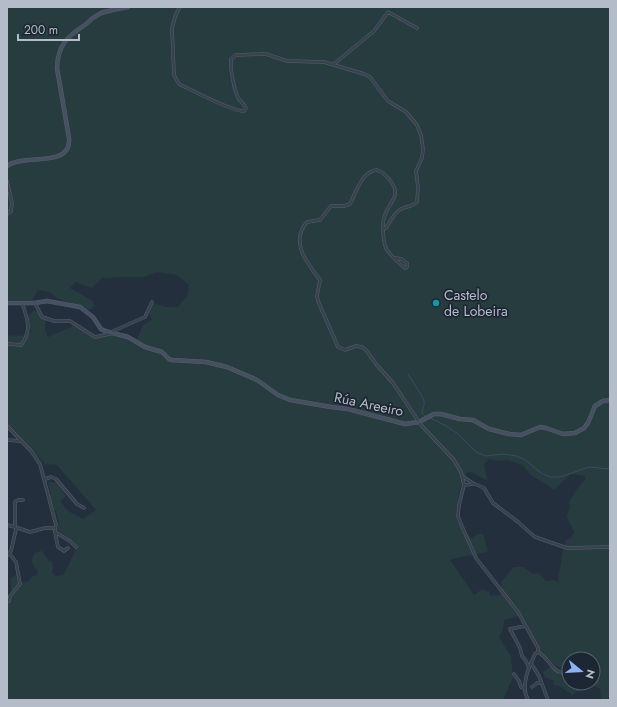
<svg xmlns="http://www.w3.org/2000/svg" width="617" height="707" font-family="Jost,sans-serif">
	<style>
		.green { fill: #263c3f; fill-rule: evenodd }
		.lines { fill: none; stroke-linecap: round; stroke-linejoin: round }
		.stream { stroke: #394c67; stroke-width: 1 }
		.street-casing { stroke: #565f6c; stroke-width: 3.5 }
		.secondary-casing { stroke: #565f6c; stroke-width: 4.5 }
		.street { stroke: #38414e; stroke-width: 2.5 }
		.secondary { stroke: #465061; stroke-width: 3.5 }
		.culture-dot { fill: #0f9aa8; stroke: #1d2633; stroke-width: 1.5 }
		.labels { text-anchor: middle; stroke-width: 3.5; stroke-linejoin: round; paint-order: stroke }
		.poi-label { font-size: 14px; fill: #b4bcc9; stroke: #1d2633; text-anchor: start }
		.street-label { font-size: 14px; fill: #b4bcc9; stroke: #1d2633 }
	</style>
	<rect width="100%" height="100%" fill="#242f3e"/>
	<path class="green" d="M 7,7 L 610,7 L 610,694 L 608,700 L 601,700 L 600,689 L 590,684 L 572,695 L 561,687 L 553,684 L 554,681 L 545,677 L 543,672 L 551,666 L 561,676 L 567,679 L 569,674 L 569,683 L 593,683 L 593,659 L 569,659 L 569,673 L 552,663 L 543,653 L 538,652 L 529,633 L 519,616 L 504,620 L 503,630 L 499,637 L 511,656 L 513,677 L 503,700 L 7,700 L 7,595 L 12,594 L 10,579 L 17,574 L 18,583 L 27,582 L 33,576 L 37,575 L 38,572 L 34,567 L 31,560 L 35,553 L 42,551 L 48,560 L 52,562 L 53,567 L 52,573 L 56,576 L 63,575 L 73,556 L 77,545 L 71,539 L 57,530 L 59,523 L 56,511 L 52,510 L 48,496 L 51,494 L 48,482 L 56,482 L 66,496 L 60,501 L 68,511 L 83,519 L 96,510 L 57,465 L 45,464 L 7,424 L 7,335 L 21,336 L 31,332 L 28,316 L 34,310 L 46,318 L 45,330 L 48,337 L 75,325 L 94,338 L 119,333 L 126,333 L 137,340 L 143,325 L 152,320 L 149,313 L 153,303 L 165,307 L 178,307 L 188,294 L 189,285 L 177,275 L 157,272 L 144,277 L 122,277 L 102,278 L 92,288 L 75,282 L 70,288 L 93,301 L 94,306 L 90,310 L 58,299 L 50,292 L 38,290 L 32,300 L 7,300 L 7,250 L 9,248 L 7,247 ZM 489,459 L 499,461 L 508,460 L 522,465 L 532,476 L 545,483 L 554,490 L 571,474 L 585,476 L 585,479 L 576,490 L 569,502 L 570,507 L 567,517 L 574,532 L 572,537 L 566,540 L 562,553 L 558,582 L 554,580 L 546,581 L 539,573 L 534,574 L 523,567 L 514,567 L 501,582 L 502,592 L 500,595 L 490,596 L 489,592 L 482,589 L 474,595 L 450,560 C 463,555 476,556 488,551 L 483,534 L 479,534 L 471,538 C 467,533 460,528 458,523 C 453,512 461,482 467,472 C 477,472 478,478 487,480 L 484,465 Z"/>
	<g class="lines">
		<path class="stream" d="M 408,374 C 410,378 424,398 424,401 C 425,406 422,409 422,413 L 425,416
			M 431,418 L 448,427 L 458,434 L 476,452 L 486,456 L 503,454 L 516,456 L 524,459 L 541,473 L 550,477 L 560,477 L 589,467 L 610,469"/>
		<g class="street-casing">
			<path id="street" d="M 180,7 L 176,14 L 172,28 L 174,75 L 179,84 L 185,87 C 197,93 234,112 244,111 L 246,108 C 244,104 241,102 238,98 C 234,89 230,69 231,59 L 236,55 L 266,54 L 287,61 L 324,62 L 364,74 L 370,77 L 388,101 L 406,112 L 417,125 L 421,135 L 423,149 L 422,158 L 416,171 L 418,187 L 417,202 C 412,207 407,206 401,209 C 395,212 390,221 386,228 L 383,228
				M 334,64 L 374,31 L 388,12 L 417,28
				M 7,181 L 12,203 L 11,211 L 7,214
				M 395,258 L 402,259 L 407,263 L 407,267 L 405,268 C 401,265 387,252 386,248 C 383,242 382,224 384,218 C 388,201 404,197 389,179 C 386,175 382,172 377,170 C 362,171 356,192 350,204 L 344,206 L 331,206 L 320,220 L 307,222 C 289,242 308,264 320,280 L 317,296 L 318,301 L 338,347 L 345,350 L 356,346 L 362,347 L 366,350 L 376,364 L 393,383 L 421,425 L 454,460 L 461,472 L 464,485 L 459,505 L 458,516 L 460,522 L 476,558 L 518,612 L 538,648 L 538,652 L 535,654 L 531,663 L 539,676 L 548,700
				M 35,303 L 42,317 L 54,321 L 70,321 L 95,337 L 114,333
				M 111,332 L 145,317 L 152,302
				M 7,345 L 9,344 L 21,345 C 32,332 28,319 22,303
				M 7,426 L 31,451 L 40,464 L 56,525 L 55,528 L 45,528 L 30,532 L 18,528 L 16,529 L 11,551 L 7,556
				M 7,440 L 20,441
				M 462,476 L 474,484
				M 45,479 L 51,477 L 56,479 L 77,504 L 84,508
				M 464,485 L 475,484 L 484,488 L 493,503 L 518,522 L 535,537 L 567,548 L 610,547
				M 7,525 L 15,527
				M 15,527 L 15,502 L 18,500 L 23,500
				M 55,528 L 55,532 L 70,541 L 76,547
				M 55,532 L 58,547 L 64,551 L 68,548
				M 9,601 L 10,596 L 20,584 L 16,562 L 9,553
				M 525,626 L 510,629 L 520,648 L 522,656 L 526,661 L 529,668
				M 538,652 C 548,657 552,671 562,673
				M 514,674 L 519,681 L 521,687 L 524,688 L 525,687
				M 532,687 L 537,683 L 541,683
				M 528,700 C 522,689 526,674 531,663"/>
		</g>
		<g class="secondary-casing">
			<path id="secondary" d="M 7,166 C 24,153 72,169 69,138 L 57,68 C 58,44 67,37 86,24 C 90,20 95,16 101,13 C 110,10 119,9 128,7
				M 7,303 L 35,303 L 47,301 L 80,307 L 93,317 L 101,329 L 105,331 L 128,337 L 145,347 L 162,352 L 169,359 L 172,360 L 206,362 L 227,367 L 257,380 L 278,395 L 290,400 L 331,407 L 348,409 L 405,424 L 419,422 L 434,414 L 441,414 L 460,419 L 473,420 L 489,429 L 509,434 L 521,435 L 540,427 L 546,428 L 563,434 L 575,433 L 584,428 L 588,423 L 595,406 L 603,401 L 610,400"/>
		</g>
		<use href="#street" class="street"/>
		<use href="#secondary" class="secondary"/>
	</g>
	<circle class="culture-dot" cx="436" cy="303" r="4"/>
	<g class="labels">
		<g class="poi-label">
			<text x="444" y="300">Castelo<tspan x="444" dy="16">de Lobeira</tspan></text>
		</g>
		<g class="street-label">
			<text transform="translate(369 404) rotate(12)" y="5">Rúa Areeiro</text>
		</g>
	</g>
	<rect width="617" height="707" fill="none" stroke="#b4bcc9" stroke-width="16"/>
	<g transform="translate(581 671) rotate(108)"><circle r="19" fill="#1d2633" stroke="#59626f"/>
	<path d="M0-3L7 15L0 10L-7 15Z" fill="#8ab4f8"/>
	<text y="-6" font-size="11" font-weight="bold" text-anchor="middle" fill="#b4bcc9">N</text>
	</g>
	<path d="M18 34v6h61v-6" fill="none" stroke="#b4bcc9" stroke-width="2"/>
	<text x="24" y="34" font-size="12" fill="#b4bcc9" stroke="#1d2633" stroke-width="3" paint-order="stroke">200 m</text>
</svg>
